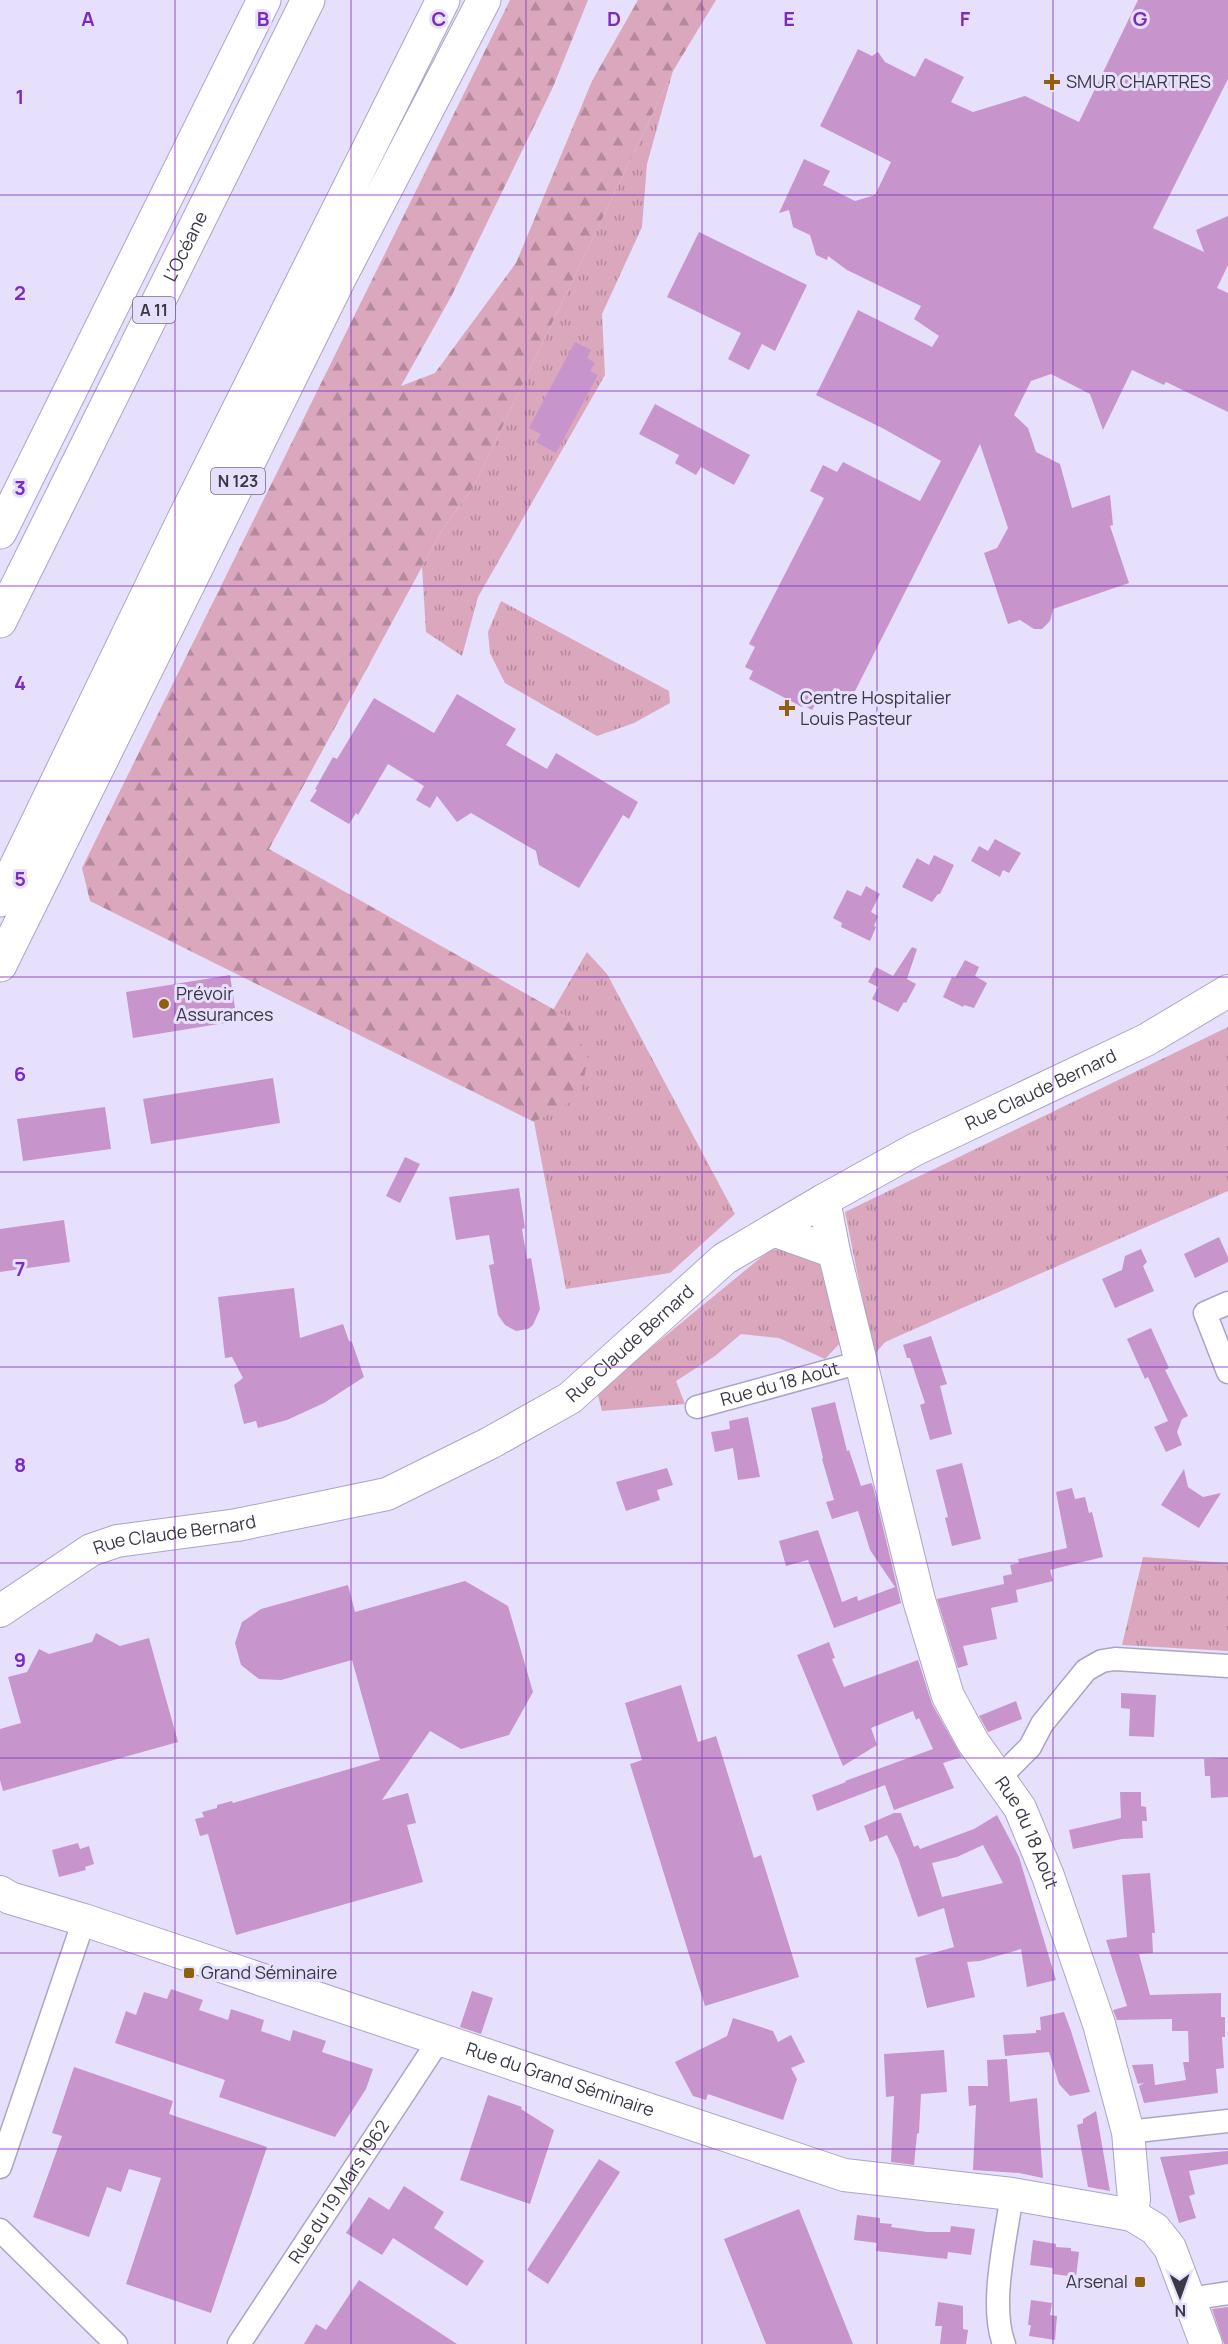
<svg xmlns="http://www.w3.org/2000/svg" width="1228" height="2344" font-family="Manrope,sans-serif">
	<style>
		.grass { fill: url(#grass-tufts) }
		.forest { fill: url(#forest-firs) }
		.building { fill: #c795cc; fill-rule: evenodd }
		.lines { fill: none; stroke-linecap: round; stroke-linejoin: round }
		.street-casing { stroke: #aca4c6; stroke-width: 25 }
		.secondary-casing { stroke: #aca4c6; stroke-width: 34 }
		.primary-casing { stroke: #aca4c6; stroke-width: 35 }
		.highway-casing { stroke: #aca4c6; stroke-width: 35 }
		.street { stroke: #fff; stroke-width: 22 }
		.secondary { stroke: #fff; stroke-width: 32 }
		.primary { stroke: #fff; stroke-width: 33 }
		.highway { stroke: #fff; stroke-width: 33 }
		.grid { fill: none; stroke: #7b2cbf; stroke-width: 1.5; stroke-opacity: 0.55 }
		.poi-dot { fill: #91600f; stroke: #e6e0fc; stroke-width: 2 }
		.labels { text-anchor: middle; stroke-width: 6; stroke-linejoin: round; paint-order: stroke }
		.shield { fill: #e6e0fc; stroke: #6f6b7d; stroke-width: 1.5 }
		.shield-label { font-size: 16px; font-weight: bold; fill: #3c3947 }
		.poi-label { font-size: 18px; fill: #3c3947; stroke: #e6e0fc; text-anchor: start }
		.street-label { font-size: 18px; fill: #3c3947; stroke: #e6e0fc }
		.grid-label { font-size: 20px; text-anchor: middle; font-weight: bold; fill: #7b2cbf; stroke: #e6e0fc; stroke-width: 6; stroke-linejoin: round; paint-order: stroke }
	</style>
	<defs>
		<pattern id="grass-tufts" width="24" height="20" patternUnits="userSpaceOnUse" patternTransform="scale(1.5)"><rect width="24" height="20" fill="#dba7bd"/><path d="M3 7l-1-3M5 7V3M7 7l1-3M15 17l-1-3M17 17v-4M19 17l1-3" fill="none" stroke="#b3899b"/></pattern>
		<pattern id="forest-firs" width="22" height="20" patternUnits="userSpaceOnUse" patternTransform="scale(1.5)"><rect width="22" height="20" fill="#dba7bd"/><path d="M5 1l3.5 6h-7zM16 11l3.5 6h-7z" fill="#b3899b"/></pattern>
	</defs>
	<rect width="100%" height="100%" fill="#e6e0fc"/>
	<path class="grass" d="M 673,71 L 647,164 L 642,227 L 602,314 L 605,375 L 478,597 L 462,656 L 426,632 L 422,567 L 442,530 L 474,486 Z
		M 501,601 L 669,691 L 670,703 L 634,723 L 597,736 L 505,683 L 490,653 L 488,632 Z
		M 587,952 L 607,974 L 735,1214 L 670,1273 L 566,1289 L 534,1122 L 580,1096 L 569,1018 L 553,1010 Z
		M 1228,1027 L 1228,1191 L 885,1342 L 874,1355 L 845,1212 Z
		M 799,1247 L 816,1256 L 828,1271 L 841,1342 L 825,1359 L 779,1338 L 741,1334 L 715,1356 L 676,1381 L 685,1404 L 602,1411 L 597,1392 L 770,1250 Z
		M 1143,1557 L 1228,1563 L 1228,1651 L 1122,1645 Z"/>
	<path class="forest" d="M 510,0 L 588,0 L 553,87 L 452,295 L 401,386 L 435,373 L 516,263 L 592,81 L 638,0 L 716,0 L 673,71 L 474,486 L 442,530 L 269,849 L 569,1018 L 588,1058 L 580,1097 L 534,1122 L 90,901 L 82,868 Z"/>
	<path class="building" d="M 1138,0 L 1228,0 L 1228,79 L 1153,228 L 1204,252 L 1196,230 L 1228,216 L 1228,265 L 1217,288 L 1228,293 L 1228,412 L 1166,382 L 1164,385 L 1132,370 L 1103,430 L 1090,394 L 1051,374 L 1031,381 L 1014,415 L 1028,428 L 1036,452 L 1060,464 L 1072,508 L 1110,495 L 1113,525 L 1110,526 L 1129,583 L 1053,609 L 1050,621 L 1042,629 L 1034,629 L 1020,620 L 1008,624 L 984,553 L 997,548 L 1008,528 L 980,444 L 852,697 L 834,688 L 829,696 L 822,693 L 812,710 L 803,705 L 802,707 L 749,679 L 753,671 L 745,667 L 755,647 L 749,644 L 824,498 L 810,491 L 823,465 L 837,472 L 843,462 L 920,501 L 941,461 L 884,429 L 816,395 L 858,310 L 932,347 L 939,336 L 914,319 L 921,306 L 847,270 L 828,256 L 827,260 L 816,255 L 810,235 L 793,227 L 789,210 L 779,213 L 804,159 L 830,171 L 823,185 L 855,201 L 875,195 L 891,162 L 820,126 L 858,49 L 872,56 L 878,52 L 885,62 L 915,77 L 925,58 L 964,77 L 951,102 L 973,112 L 1025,96 L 1079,122 Z
		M 699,232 L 807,285 L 775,351 L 762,344 L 749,370 L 728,359 L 741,333 L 667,297 Z
		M 575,342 L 591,350 L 587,358 L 595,363 L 590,371 L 598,375 L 556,453 L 536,442 L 541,434 L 529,428 Z
		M 655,404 L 750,455 L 734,485 L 701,467 L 696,475 L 675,463 L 679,455 L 639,434 Z
		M 457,694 L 516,729 L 506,745 L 547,769 L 556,753 L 638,802 L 629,819 L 623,815 L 579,888 L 539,865 L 536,851 L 471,813 L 457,822 L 437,796 L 430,808 L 416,800 L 424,786 L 388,764 L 358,815 L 356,813 L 349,824 L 310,801 L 317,790 L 315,789 L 333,757 L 337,759 L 374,698 L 434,733 Z
		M 995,839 L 1021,853 L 1009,873 L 1003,870 L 1000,877 L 971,861 L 979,846 L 988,851 Z
		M 934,855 L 954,865 L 940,894 L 938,894 L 932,902 L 902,887 L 917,858 L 929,865 Z
		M 866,886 L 880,894 L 871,912 L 878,916 L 874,926 L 876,927 L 870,941 L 841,927 L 842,923 L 833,918 L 847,890 L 861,896 Z
		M 912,947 L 917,949 L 907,979 L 916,984 L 906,1003 L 904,1002 L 898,1012 L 872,999 L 878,987 L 868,982 L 876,967 L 893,976 Z
		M 965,960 L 979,967 L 975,976 L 987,983 L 974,1008 L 964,1005 L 963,1007 L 943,997 L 952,977 L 955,978 Z
		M 230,975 L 237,1021 L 133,1038 L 126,992 Z
		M 273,1078 L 280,1123 L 151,1144 L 143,1099 Z
		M 105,1107 L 111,1149 L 23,1161 L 17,1119 Z
		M 405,1157 L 420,1164 L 400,1203 L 386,1196 Z
		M 519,1188 L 525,1228 L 522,1229 L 527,1259 L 531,1258 L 540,1309 L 533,1325 L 528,1329 L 516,1331 L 505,1325 L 498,1315 L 489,1265 L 494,1264 L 489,1235 L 456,1240 L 449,1197 Z
		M 64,1220 L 70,1262 L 0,1272 L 0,1229 Z
		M 1219,1237 L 1228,1257 L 1228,1262 L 1195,1278 L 1184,1254 Z
		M 1141,1249 L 1147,1262 L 1143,1266 L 1154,1291 L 1115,1308 L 1102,1279 L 1122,1270 L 1125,1256 Z
		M 294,1288 L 300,1338 L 343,1324 L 349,1341 L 352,1342 L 364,1377 L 324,1403 L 287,1420 L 258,1428 L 256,1421 L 244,1424 L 234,1385 L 243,1378 L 232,1357 L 225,1358 L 218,1297 Z
		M 1151,1328 L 1169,1368 L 1165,1370 L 1188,1416 L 1182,1419 L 1177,1432 L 1182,1445 L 1166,1452 L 1154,1427 L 1168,1421 L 1148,1377 L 1145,1379 L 1127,1339 Z
		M 931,1336 L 947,1384 L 940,1386 L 952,1434 L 930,1440 L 920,1405 L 925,1403 L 910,1358 L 907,1358 L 903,1345 Z
		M 835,1402 L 847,1451 L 849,1450 L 861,1486 L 871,1483 L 873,1486 L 901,1603 L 834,1628 L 808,1560 L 786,1566 L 779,1541 L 818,1530 L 842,1602 L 857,1596 L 858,1601 L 895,1587 L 870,1550 L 858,1511 L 832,1519 L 826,1502 L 834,1500 L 822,1459 L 823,1458 L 811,1408 Z
		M 748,1417 L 760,1477 L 738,1480 L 733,1448 L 715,1452 L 711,1432 L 730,1429 L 729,1421 Z
		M 962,1463 L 981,1539 L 952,1546 L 945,1518 L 948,1517 L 936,1470 Z
		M 667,1468 L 673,1485 L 657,1490 L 660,1500 L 626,1511 L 616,1482 Z
		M 1184,1469 L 1188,1487 L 1203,1497 L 1221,1493 L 1199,1528 L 1161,1505 Z
		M 1072,1488 L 1075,1499 L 1085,1497 L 1089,1513 L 1092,1512 L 1103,1557 L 1050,1570 L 1053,1581 L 1016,1590 L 1018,1602 L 991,1608 L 997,1639 L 963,1646 L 968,1665 L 958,1668 L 937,1599 L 1004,1584 L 1003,1576 L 1012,1574 L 1010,1565 L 1019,1563 L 1018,1559 L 1067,1548 L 1056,1492 Z
		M 465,1581 L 508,1606 L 533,1692 L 509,1735 L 461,1749 L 430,1731 L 382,1800 L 408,1793 L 416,1823 L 407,1825 L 423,1882 L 236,1935 L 208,1834 L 200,1836 L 195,1819 L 204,1817 L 202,1812 L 217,1808 L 217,1805 L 232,1801 L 233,1803 L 380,1760 L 352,1660 L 281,1680 L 259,1679 L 241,1665 L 235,1643 L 242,1622 L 261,1609 L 348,1585 L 355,1612 Z
		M 96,1633 L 120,1646 L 149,1638 L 178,1742 L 3,1791 L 0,1780 L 0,1729 L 21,1723 L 8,1677 L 27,1672 L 39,1649 L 49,1654 L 92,1642 Z
		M 829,1642 L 835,1658 L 832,1659 L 844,1687 L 918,1660 L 932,1704 L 962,1757 L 943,1763 L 954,1788 L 894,1810 L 885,1785 L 817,1811 L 812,1795 L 846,1782 L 845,1781 L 933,1749 L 919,1718 L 916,1720 L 913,1711 L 871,1728 L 877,1745 L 843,1766 L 797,1655 Z
		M 681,1685 L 698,1742 L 716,1736 L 754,1858 L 761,1855 L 799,1977 L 705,2006 L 630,1764 L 642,1760 L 625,1703 Z
		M 1121,1693 L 1156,1695 L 1154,1737 L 1129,1736 L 1130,1709 L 1121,1708 Z
		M 1016,1701 L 1022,1719 L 988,1732 L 979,1716 Z
		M 1228,1758 L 1228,1797 L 1211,1798 L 1210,1776 L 1205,1776 L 1204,1759 Z
		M 1120,1792 L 1141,1792 L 1141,1806 L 1146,1807 L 1147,1821 L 1142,1821 L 1143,1838 L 1122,1839 L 1073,1849 L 1069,1830 L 1121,1818 Z
		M 894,1813 L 901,1813 L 914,1847 L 918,1845 L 920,1849 L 974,1829 L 997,1815 L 1019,1857 L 1056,1980 L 1027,1987 L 1021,1949 L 980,1961 L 967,1962 L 975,1997 L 927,2008 L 915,1958 L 954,1947 L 944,1908 L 918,1917 L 898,1858 L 887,1835 L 870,1842 L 864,1826 ZM 983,1845 L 1003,1883 L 942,1897 L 932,1863 L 957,1857 Z
		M 78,1843 L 80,1849 L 89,1846 L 94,1864 L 85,1867 L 86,1870 L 59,1877 L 52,1850 Z
		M 1150,1873 L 1155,1933 L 1152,1933 L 1153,1953 L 1139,1954 L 1150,1995 L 1221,1993 L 1221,2017 L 1225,2017 L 1225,2037 L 1222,2037 L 1224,2068 L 1216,2069 L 1218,2093 L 1144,2103 L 1139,2086 L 1144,2083 L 1138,2084 L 1132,2065 L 1153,2064 L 1155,2085 L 1186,2080 L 1183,2062 L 1189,2062 L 1188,2031 L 1172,2031 L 1172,2019 L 1117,2020 L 1113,2010 L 1127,2006 L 1106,1940 L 1127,1937 L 1122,1875 Z
		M 171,1989 L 203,2000 L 199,2010 L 228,2020 L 231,2009 L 264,2020 L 261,2031 L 290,2041 L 293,2030 L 326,2041 L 322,2052 L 373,2069 L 366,2089 L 335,2137 L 219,2097 L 225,2080 L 115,2043 L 126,2011 L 136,2015 L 144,1992 L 167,1999 Z
		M 472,1991 L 493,1998 L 481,2034 L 460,2027 Z
		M 1064,2012 L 1071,2031 L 1090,2092 L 1070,2096 L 1059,2084 L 1049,2052 L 1005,2056 L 1003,2035 L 1036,2033 L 1036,2030 L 1041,2030 L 1040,2017 Z
		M 733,2018 L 773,2031 L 778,2042 L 791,2035 L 805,2062 L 791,2068 L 797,2079 L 783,2120 L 708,2094 L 706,2100 L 693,2096 L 675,2062 L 727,2036 Z
		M 944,2050 L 947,2092 L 921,2094 L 919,2133 L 917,2134 L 914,2165 L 891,2162 L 894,2096 L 886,2097 L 884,2054 Z
		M 1007,2059 L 1010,2102 L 1037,2098 L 1043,2178 L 1019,2173 L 973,2170 L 976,2105 L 969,2106 L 968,2086 L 988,2086 L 987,2060 Z
		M 74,2067 L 173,2101 L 169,2114 L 267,2147 L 211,2313 L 126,2284 L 161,2178 L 129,2169 L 121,2192 L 107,2187 L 89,2237 L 33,2217 L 62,2136 L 52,2133 Z
		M 488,2095 L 522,2107 L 521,2109 L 554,2130 L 530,2204 L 460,2180 Z
		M 1096,2111 L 1098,2122 L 1110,2191 L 1088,2187 L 1077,2125 L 1083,2123 L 1083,2119 Z
		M 1228,2151 L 1228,2164 L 1189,2171 L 1195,2194 L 1189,2196 L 1196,2218 L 1179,2223 L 1160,2157 Z
		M 599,2159 L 620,2172 L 548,2284 L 527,2270 Z
		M 404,2186 L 444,2212 L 434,2228 L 484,2261 L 467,2286 L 393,2238 L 382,2255 L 346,2233 L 369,2197 L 389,2210 Z
		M 799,2209 L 853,2344 L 766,2344 L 724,2239 Z
		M 857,2215 L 880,2218 L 880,2223 L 892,2224 L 891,2227 L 927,2232 L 950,2232 L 951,2226 L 975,2229 L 971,2255 L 948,2252 L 947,2259 L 876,2251 L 877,2243 L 854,2240 Z
		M 1033,2240 L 1056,2244 L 1056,2247 L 1071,2248 L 1071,2251 L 1079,2252 L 1076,2277 L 1053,2274 L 1053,2268 L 1030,2265 Z
		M 359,2280 L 457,2344 L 304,2344 L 316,2324 L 326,2330 Z
		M 1031,2300 L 1052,2303 L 1050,2315 L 1057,2316 L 1055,2340 L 1029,2336 L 1031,2325 L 1028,2325 Z
		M 938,2302 L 963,2306 L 963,2329 L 968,2330 L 966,2344 L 940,2344 L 942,2326 L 935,2326 Z
		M 1228,2307 L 1228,2344 L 1224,2344 L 1212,2309 Z"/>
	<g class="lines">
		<g class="street-casing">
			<g id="street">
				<path d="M 1228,1303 L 1205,1313 L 1228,1372"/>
				<path id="s1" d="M 697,1407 L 861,1362"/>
				<path d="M 998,1779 L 1030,1747 L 1042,1724 L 1086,1670 L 1102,1661 L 1115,1659 L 1228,1666"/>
				<path d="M 1128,2132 L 1228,2121"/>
				<path d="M 0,2167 L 84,1920"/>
				<path d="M 0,2230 L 116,2344"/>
				<path d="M 1189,2299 L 1228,2293"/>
				<path id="s2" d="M 239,2344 L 439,2040"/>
				<path d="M 1004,2344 C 989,2304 1006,2238 1012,2194"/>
			</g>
		</g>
		<g class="secondary-casing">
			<g id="secondary">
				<path id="s3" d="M 824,1200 L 834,1252 L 919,1600 L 948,1696 L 973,1742 L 1020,1808 L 1048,1876 L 1099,2024 L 1128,2132 L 1134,2199 L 1132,2215 L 1155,2229 L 1170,2248 L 1206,2344"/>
				<path d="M 773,1230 L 834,1252"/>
				<path id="s4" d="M 0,1611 L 91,1550 L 117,1541 L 237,1525 L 387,1494 L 490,1443 L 570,1398 L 724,1259 L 824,1200 L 914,1150 L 1146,1040 L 1228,991"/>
				<path id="s5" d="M 0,1892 L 10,1898 L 84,1920 L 844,2175 L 1012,2194 L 1132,2215"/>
			</g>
		</g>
		<g class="primary-casing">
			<path id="primary" d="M 0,900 L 183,521 L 443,0
				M 0,965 L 340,277 L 484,0"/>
		</g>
		<g class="highway-casing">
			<g id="highway">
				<path d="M 0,532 L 264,0"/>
				<path id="s6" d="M 0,621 L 308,0"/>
			</g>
		</g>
		<use href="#street" class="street"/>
		<use href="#secondary" class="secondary"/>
		<use href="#primary" class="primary"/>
		<use href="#highway" class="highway"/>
	</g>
	<path class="grid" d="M 175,0 L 175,2344M 351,0 L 351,2344M 526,0 L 526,2344M 702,0 L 702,2344M 877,0 L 877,2344M 1053,0 L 1053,2344M 0,195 L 1228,195M 0,391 L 1228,391M 0,586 L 1228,586M 0,781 L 1228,781M 0,977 L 1228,977M 0,1172 L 1228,1172M 0,1367 L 1228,1367M 0,1563 L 1228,1563M 0,1758 L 1228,1758M 0,1953 L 1228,1953M 0,2149 L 1228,2149"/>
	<g class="poi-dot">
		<path d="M1049 73h6v6h6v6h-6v6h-6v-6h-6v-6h6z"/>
		<path d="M784 699h6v6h6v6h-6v6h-6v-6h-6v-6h6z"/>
		<circle cx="164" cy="1004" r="6"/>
		<rect x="183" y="1967" width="12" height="12" rx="3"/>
		<rect x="1134" y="2276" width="12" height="12" rx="3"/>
	</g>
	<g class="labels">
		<g class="shield">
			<rect x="133" y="297" width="42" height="26" rx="4.5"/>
			<rect x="211" y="468" width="54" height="26" rx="4.5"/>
		</g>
		<g class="shield-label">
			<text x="154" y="316">A 11</text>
			<text x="238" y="487">N 123</text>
		</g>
		<g class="poi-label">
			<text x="1066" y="88">SMUR CHARTRES</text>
			<text x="800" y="704">Centre Hospitalier<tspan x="800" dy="21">Louis Pasteur</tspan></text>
			<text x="176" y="1000">Prévoir<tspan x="176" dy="21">Assurances</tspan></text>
			<text x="201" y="1979">Grand Séminaire</text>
			<text x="1128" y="2288" text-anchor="end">Arsenal</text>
		</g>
		<g class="street-label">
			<text dy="6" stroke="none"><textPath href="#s6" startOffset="418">L’Océane</textPath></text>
			<text dy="6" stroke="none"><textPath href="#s4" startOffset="1185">Rue Claude Bernard</textPath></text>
			<text dy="6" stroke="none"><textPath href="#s4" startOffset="699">Rue Claude Bernard</textPath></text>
			<text dy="6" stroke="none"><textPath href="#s1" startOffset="86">Rue du 18 Août</textPath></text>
			<text dy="6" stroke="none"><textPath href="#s4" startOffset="195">Rue Claude Bernard</textPath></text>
			<text dy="6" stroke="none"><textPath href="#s3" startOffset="670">Rue du 18 Août</textPath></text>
			<text dy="6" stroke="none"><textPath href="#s5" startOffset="591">Rue du Grand Séminaire</textPath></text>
			<text dy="6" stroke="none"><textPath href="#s2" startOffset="182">Rue du 19 Mars 1962</textPath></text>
		</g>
	</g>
	<g class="grid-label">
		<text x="88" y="26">A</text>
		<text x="263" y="26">B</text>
		<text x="439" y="26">C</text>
		<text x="614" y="26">D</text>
		<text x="789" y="26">E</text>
		<text x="965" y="26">F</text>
		<text x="1140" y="26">G</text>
		<text x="20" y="104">1</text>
		<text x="20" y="300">2</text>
		<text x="20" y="495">3</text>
		<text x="20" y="690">4</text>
		<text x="20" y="886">5</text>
		<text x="20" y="1081">6</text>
		<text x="20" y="1276">7</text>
		<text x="20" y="1472">8</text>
		<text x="20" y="1667">9</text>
	</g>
	<g transform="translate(1180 2296) rotate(179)" stroke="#e6e0fc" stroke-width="4.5" paint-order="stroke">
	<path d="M0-4.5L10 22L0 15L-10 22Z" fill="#3c3947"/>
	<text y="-9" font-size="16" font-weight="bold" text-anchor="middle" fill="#3c3947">N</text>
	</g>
</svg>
